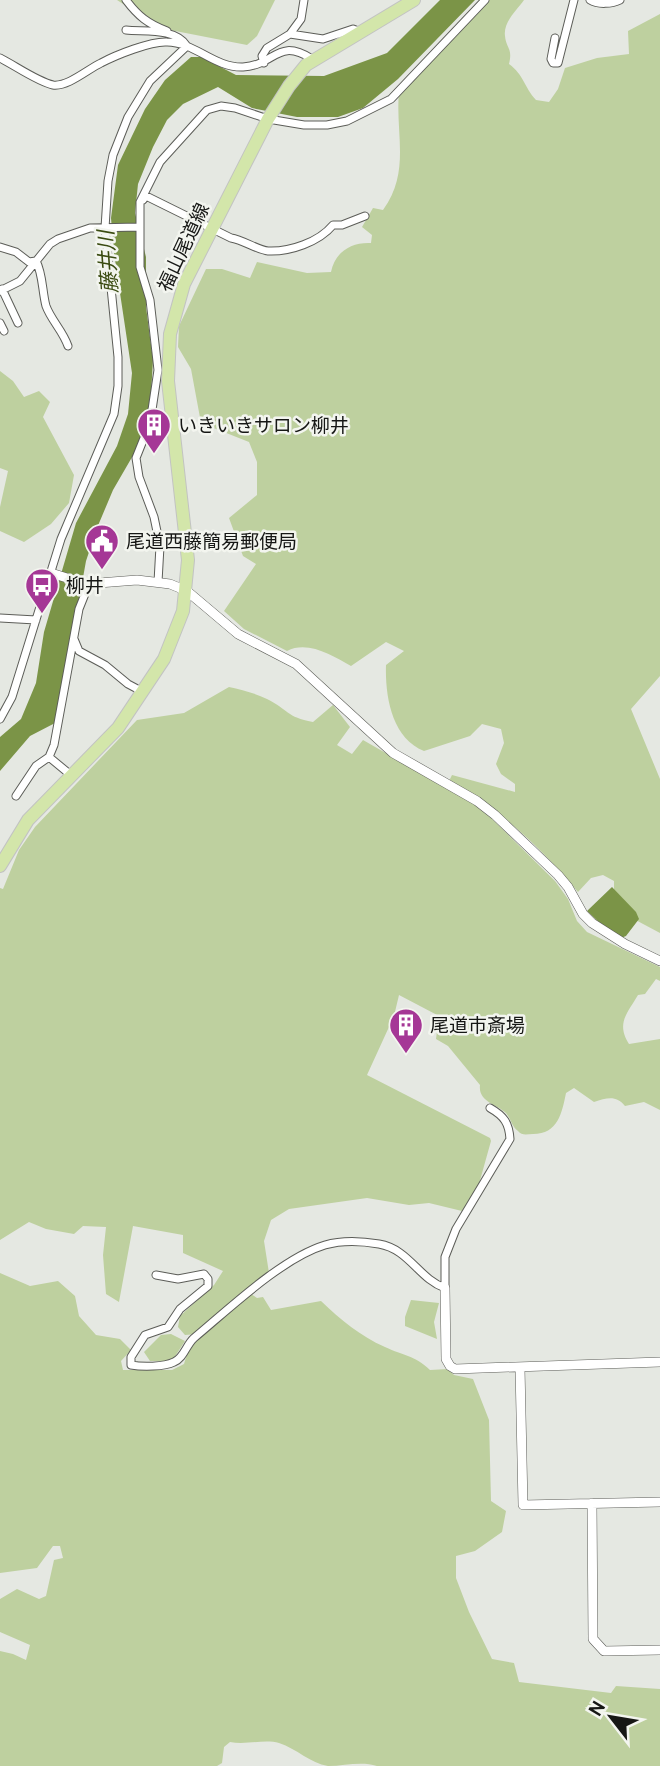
<svg xmlns="http://www.w3.org/2000/svg" width="660" height="1766" font-family="Cabin,'Noto Sans JP',sans-serif">
	<style>
		.green { fill: #bed09f }
		.water { fill: #7b9447 }
		.lines { fill: none; stroke-linecap: round; stroke-linejoin: round }
		.minor-casing { stroke: #5c5d58; stroke-width: 9 }
		.tertiary-casing { stroke: #5c5d58; stroke-width: 10 }
		.primary-casing { stroke: #c2c3c2; stroke-width: 14 }
		.minor { stroke: #fff; stroke-width: 7 }
		.tertiary { stroke: #fff; stroke-width: 9 }
		.primary { stroke: #d3e6aa; stroke-width: 12 }
		.labels { text-anchor: middle; stroke-width: 5; stroke-linejoin: round; paint-order: stroke }
		.street-label { font-size: 19px; fill: #161715; stroke: #f3f5ef }
		.poi-label { font-size: 19px; fill: #161715; stroke: #f3f5ef; text-anchor: start }
		.water-label { font-size: 21px; font-style: italic; fill: #3a4b11; stroke: #f3f5ef }
	</style>
	<rect width="100%" height="100%" fill="#e5e8e2"/>
	<path class="green" d="M 117,0 L 275,0 L 257,36 L 247,45 L 160,28 Z
		M 485,0 L 524,0 C 517,10 503,22 505,36 C 506,48 513,48 509,64 C 524,75 524,87 536,100 L 549,102 L 558,89 L 565,68 L 597,58 L 629,54 L 628,31 L 660,14 L 660,676 L 631,709 L 660,779 L 660,933 L 630,917 L 623,899 L 614,890 L 614,881 L 603,875 L 591,878 L 578,892 C 541,848 500,809 449,781 L 452,775 L 515,792 L 515,784 L 501,774 L 496,764 L 504,743 L 501,729 L 482,724 L 470,736 L 424,751 C 392,738 385,697 386,665 L 404,651 L 386,642 L 351,666 C 333,656 308,640 287,651 L 244,629 L 224,611 L 256,564 L 243,556 L 229,518 L 257,495 L 257,462 L 249,442 L 201,423 L 191,369 L 178,347 L 179,326 L 206,269 L 222,269 L 250,278 L 257,262 L 307,273 L 331,272 C 335,252 351,242 371,243 L 372,235 L 362,227 L 373,208 L 383,210 C 411,171 395,134 399,91 Z
		M 0,371 L 13,381 L 24,397 L 39,391 L 50,402 L 43,417 L 74,475 L 69,503 L 51,524 L 24,542 L 0,531 L 0,507 L 8,471 L 0,468 Z
		M 229,687 C 242,690 255,693 267,699 C 289,710 286,717 313,722 L 333,705 L 350,727 L 337,745 L 352,754 L 363,740 L 480,807 L 555,881 L 568,899 L 577,921 L 587,932 L 660,967 L 660,981 L 656,979 L 645,994 L 638,995 C 627,1014 616,1023 629,1044 L 660,1039 L 660,1110 L 644,1102 L 625,1106 C 616,1095 607,1098 594,1102 L 574,1088 L 566,1093 C 562,1113 558,1134 533,1134 C 527,1134 522,1136 518,1131 C 512,1127 511,1119 506,1113 C 497,1104 478,1102 480,1085 L 448,1046 L 436,1039 L 439,1016 L 399,995 L 394,1016 L 367,1075 L 490,1138 L 491,1141 L 479,1184 L 462,1211 L 429,1203 L 409,1205 L 367,1198 L 289,1209 L 271,1220 L 264,1241 L 269,1273 L 197,1334 L 185,1335 L 178,1327 L 180,1316 L 214,1285 L 223,1271 L 183,1253 L 183,1235 L 133,1226 L 119,1302 L 106,1294 L 103,1255 L 106,1227 L 83,1226 L 74,1234 L 46,1229 L 29,1222 L 0,1240 L 0,888 L 3,889 L 19,850 L 35,827 L 137,720 L 184,713 Z
		M 0,1273 L 30,1286 L 58,1281 L 75,1296 L 79,1316 L 96,1335 L 120,1339 L 131,1350 L 121,1361 L 123,1370 L 172,1370 L 184,1364 L 190,1344 L 251,1294 L 257,1298 L 263,1297 L 271,1310 L 321,1301 C 341,1320 360,1336 385,1347 C 404,1356 414,1355 430,1370 L 448,1369 L 454,1375 L 473,1379 L 489,1420 L 491,1501 L 506,1511 L 502,1532 L 475,1551 L 456,1556 L 456,1578 L 469,1612 L 492,1659 L 514,1663 L 519,1682 L 611,1693 L 616,1686 L 660,1689 L 660,1766 L 377,1766 C 361,1761 345,1766 328,1766 C 310,1763 297,1749 279,1743 C 265,1739 246,1745 230,1742 L 224,1747 L 222,1763 L 217,1766 L 0,1766 L 0,1651 L 13,1654 L 26,1660 L 30,1645 L 0,1632 L 0,1599 L 17,1589 L 39,1599 L 46,1596 L 54,1560 L 63,1558 L 60,1546 L 53,1546 L 37,1568 L 0,1573 Z
		M 411,1300 L 439,1303 L 434,1322 L 437,1339 L 405,1326 L 405,1317 Z
		M 171,1334 L 185,1341 L 172,1361 L 150,1361 L 144,1352 L 161,1335 Z"/>
	<path class="water" d="M 440,0 L 475,0 L 398,79 L 363,108 L 338,117 L 297,117 L 252,108 L 218,87 L 183,104 L 167,120 L 153,147 L 138,184 L 135,213 L 146,257 L 146,307 L 153,360 L 151,394 L 145,425 L 135,452 L 113,490 L 97,528 L 86,561 L 57,722 L 30,736 L 0,771 L 0,737 L 21,719 L 36,683 L 44,632 L 76,523 L 117,446 L 128,414 L 132,373 L 114,253 L 111,218 L 118,165 L 145,109 L 165,80 L 191,57 L 201,57 L 236,75 L 324,76 L 387,53 Z
		M 612,887 L 636,912 L 639,919 L 626,936 L 621,938 L 603,926 L 587,911 Z"/>
	<g class="lines">
		<g class="minor-casing">
			<path id="minor" d="M 126,0 C 138,16 148,24 167,31
				M 590,0 C 598,5 612,4 620,0
				M 126,30 C 145,32 175,28 186,45
				M 290,34 L 301,19 L 304,0
				M 555,38 L 551,59 L 553,63 L 558,63 L 574,0
				M 0,58 C 14,65 38,82 53,85 C 68,87 88,69 101,63 C 116,55 151,41 167,42 C 195,42 214,68 243,67 C 276,65 277,37 312,59
				M 264,63 L 262,56 L 267,48 L 290,34 L 323,39 L 353,29 L 360,32
				M 143,200 L 146,196 L 231,238 C 243,240 258,250 268,251 C 290,252 319,242 333,225 L 342,225 L 365,216
				M 0,247 L 16,252 L 29,262 L 36,261
				M 36,261 C 43,274 42,291 46,306 C 51,320 63,331 68,346
				M 2,289 L 18,323
				M 0,291 L 20,281 L 50,244 L 58,239 L 90,228 L 140,227
				M 0,323 L 4,331
				M 158,582 L 160,546 L 154,517 L 139,477 L 136,458 L 150,423 L 158,370 L 150,300 L 140,267 L 140,202 L 160,162 L 207,110 L 221,106 L 235,108 L 268,119 L 304,125 L 327,125 L 347,121 L 391,99 L 485,0
				M 0,618 L 36,620
				M 74,639 L 79,651 L 105,665 L 128,684 L 143,692
				M 0,719 L 12,697 L 61,539 L 114,414 L 118,386 L 118,357 L 105,228 L 108,181 L 113,155 L 128,117 L 150,81 L 187,46
				M 49,757 L 72,776
				M 16,796 L 36,766 L 49,757 L 54,745 L 79,609 L 89,584
				M 156,1275 L 178,1279 L 204,1274 L 208,1279 L 208,1286 L 180,1309 L 168,1327 L 145,1335 L 131,1357 L 131,1365 C 142,1367 164,1367 174,1362 C 184,1358 186,1345 194,1338 C 229,1309 282,1258 325,1245 C 342,1240 362,1241 379,1244 C 409,1249 419,1279 445,1288 L 445,1257 L 456,1229 L 510,1139 C 509,1123 504,1116 490,1108"/>
		</g>
		<g class="tertiary-casing">
			<path id="tertiary" d="M 51,573 L 86,584 L 137,580 L 170,584 L 187,591 L 238,634 L 296,664 L 393,753 L 477,801 L 495,815 L 558,875 L 568,887 L 583,914 L 592,923 L 625,944 L 660,961
				M 445,1288 L 446,1359 L 450,1366 L 455,1369 L 660,1362
				M 520,1368 L 523,1505 L 660,1502
				M 592,1503 L 593,1639 L 604,1651 L 660,1650"/>
		</g>
		<g class="primary-casing">
			<path id="primary" d="M 0,866 L 28,820 L 118,728 L 164,659 L 183,611 L 188,560 L 168,381 L 170,334 L 184,284 L 268,119 L 289,86 L 306,65 L 414,0"/>
		</g>
		<use href="#minor" class="minor"/>
		<use href="#tertiary" class="tertiary"/>
		<use href="#primary" class="primary"/>
	</g>
	<defs>
		<g id="building-pin" transform="scale(1.75)"><path d="M0 17L-7.5 6A9.5 9.5 0 1 1 7.5 6Z" fill="#a53796" stroke="#f3f5ef"/><path d="M-4-6H4V6H1V3H-1V6H-4ZM-2.5-4.3h1.7v1.8h-1.7ZM.8-4.3h1.7v1.8H.8ZM-2.5-1h1.7V.8h-1.7ZM.8-1h1.7V.8H.8Z" fill="#fff"/></g>
		<g id="civic-pin" transform="scale(1.75)"><path d="M0 17L-7.5 6A9.5 9.5 0 1 1 7.5 6Z" fill="#a53796" stroke="#f3f5ef"/><path d="M-.6-6.5H3V-4.5H.6V-3L4-1V1h2V6H-6V1h2V-1L-.6-3ZM-1.2 2.5V6h2.4V2.5Z" fill="#fff"/></g>
		<g id="bus-pin" transform="scale(1.75)"><path d="M0 17L-7.5 6A9.5 9.5 0 1 1 7.5 6Z" fill="#a53796" stroke="#f3f5ef"/><path d="M-5-6H5V4H4V6H2V4H-2V6H-4V4H-5ZM-3.5-4V0h7V-4ZM-3.5 1.2v1.5H-2V1.2ZM2 1.2v1.5H3.5V1.2Z" fill="#fff"/></g>
	</defs>
	<g fill-rule="evenodd">
		<use href="#building-pin" x="154" y="425"/>
		<use href="#civic-pin" x="102" y="541"/>
		<use href="#bus-pin" x="42" y="585"/>
		<use href="#building-pin" x="406" y="1025"/>
	</g>
	<g class="labels">
		<g class="street-label">
			<text transform="translate(183 247) rotate(-65)" y="7">福山尾道線</text>
		</g>
		<g class="poi-label">
			<text x="178" y="432">いきいきサロン柳井</text>
			<text x="126" y="548">尾道西藤簡易郵便局</text>
			<text x="66" y="592">柳井</text>
			<text x="430" y="1032">尾道市斎場</text>
		</g>
		<g class="water-label">
			<text transform="translate(108 262) rotate(-94)" y="7">藤井川</text>
		</g>
	</g>
	<g transform="translate(611 1717) rotate(301)" stroke="#f3f5ef" stroke-width="5" paint-order="stroke">
	<path d="M0-5L12 26L0 18L-12 26Z" fill="#161715"/>
	<text y="-10" font-size="19" font-weight="bold" text-anchor="middle" fill="#161715">N</text>
	</g>
</svg>
